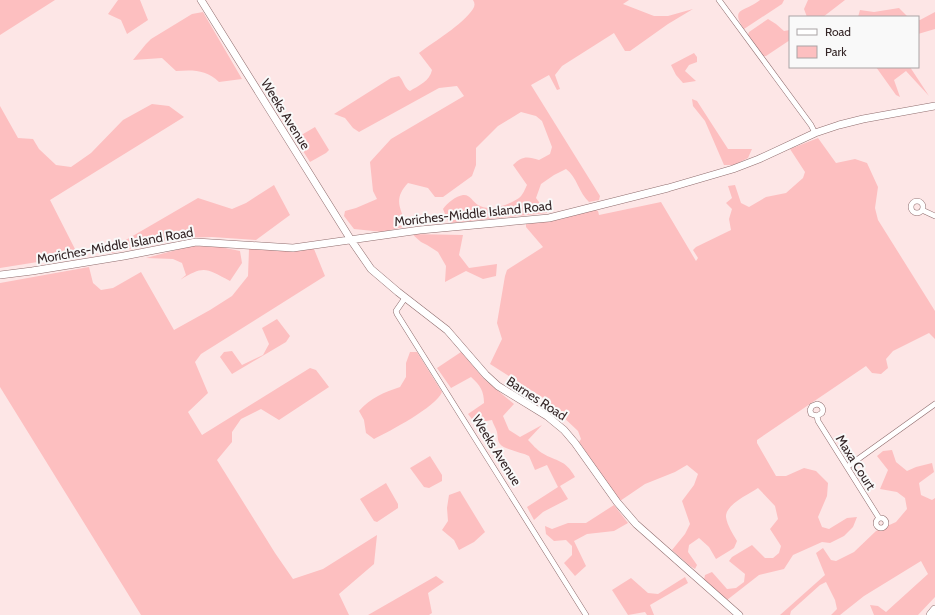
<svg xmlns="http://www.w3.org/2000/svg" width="935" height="615" font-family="Cabin,sans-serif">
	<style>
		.green { fill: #fdbfc0 }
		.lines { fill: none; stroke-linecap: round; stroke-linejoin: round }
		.street-casing { stroke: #8f6d6e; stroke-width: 6 }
		.secondary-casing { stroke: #8f6d6e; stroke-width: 8 }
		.highway-casing { stroke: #8f6d6e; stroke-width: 10 }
		.street { stroke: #fff; stroke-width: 5 }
		.secondary { stroke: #fff; stroke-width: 7 }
		.highway { stroke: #fff; stroke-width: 9 }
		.labels { text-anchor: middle; stroke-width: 4; stroke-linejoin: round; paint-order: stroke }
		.street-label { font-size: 13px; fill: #342526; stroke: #f9f9f9 }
	</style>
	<rect width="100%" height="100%" fill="#fde6e6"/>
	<path class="green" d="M 0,0 L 55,0 L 0,35 Z
		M 118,0 L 140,0 L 148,20 L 127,34 L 121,20 L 108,14 Z
		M 473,0 L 629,0 L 623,4 L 654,16 L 668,16 L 693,9 L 668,24 L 630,51 L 625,51 L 614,33 L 562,66 L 555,75 L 560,89 L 557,90 L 549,75 L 531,85 L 600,196 L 599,200 L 589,202 C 579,193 577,177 566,169 L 554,175 L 541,184 L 536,198 L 547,213 L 451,223 L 448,221 L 443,209 C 447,203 456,196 463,195 C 470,194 473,202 478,205 C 489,212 509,205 519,198 C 523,195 525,189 527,185 L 513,165 C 522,156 527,156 539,160 L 550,154 L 552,147 L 542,121 L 536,116 L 521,112 L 498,126 L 476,148 L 476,165 L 472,176 L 443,197 L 435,197 L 428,188 L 408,183 C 393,199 400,208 407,226 L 383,232 L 354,229 L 344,216 L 345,211 L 356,208 L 377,199 L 373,191 L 370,162 L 391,139 L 464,96 L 457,86 L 439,88 L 359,132 L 353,128 L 345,118 L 334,114 L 391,78 L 399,76 C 404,81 404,88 410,91 C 418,86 430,81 432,70 L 419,53 C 435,41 462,25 473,9 C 475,6 475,3 473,0 Z
		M 760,0 L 784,0 L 782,4 L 744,29 C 729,7 746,12 760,0 Z
		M 808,0 L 845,0 L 823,17 L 807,17 L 804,9 Z
		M 899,8 L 908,17 L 858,17 L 860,10 L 874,12 Z
		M 203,12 L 242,79 L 219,82 C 206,69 192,70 176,71 L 162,58 L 133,60 L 146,44 L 151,39 L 192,14 Z
		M 935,12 L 935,29 L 918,34 L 918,20 L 920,20 Z
		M 768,19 L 776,24 L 784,31 L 790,30 L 790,40 L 766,56 L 763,56 L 748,35 L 749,32 Z
		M 694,53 L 697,57 L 697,62 L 689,65 L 685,71 L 696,81 L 683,83 L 676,75 L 671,65 Z
		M 876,67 L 910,67 L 929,96 L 906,71 L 894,80 L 900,97 L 896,95 Z
		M 692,99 L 697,101 L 728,149 L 752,149 L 748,158 L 734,165 L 724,165 L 705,121 L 693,106 Z
		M 152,104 L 169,106 L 184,117 L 50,200 L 76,251 L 69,257 L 0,268 L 0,106 L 18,138 L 33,139 L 39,149 L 56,165 L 71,167 L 91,153 L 123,120 Z
		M 315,127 L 329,150 L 326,153 L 310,162 L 296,140 L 298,137 Z
		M 818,138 L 836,163 L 855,159 L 867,163 L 878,187 L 875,208 L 878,220 L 935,311 L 935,339 L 929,333 L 893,351 L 886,359 L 888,368 L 881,374 L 872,373 L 866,366 L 757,440 L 757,443 L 776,476 L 786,476 L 804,468 L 816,471 L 828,483 L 827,496 L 818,517 L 822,527 L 829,529 L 847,518 L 857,517 L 853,527 L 844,536 L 830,543 L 822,542 L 793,555 L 784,569 L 759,575 L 727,600 L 704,580 L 705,575 L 712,572 L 727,589 L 736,588 L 744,582 L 745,574 L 729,561 L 732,557 L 752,545 L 765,558 L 773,558 L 779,553 L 781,546 L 770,529 L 778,519 L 775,506 L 758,488 C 749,494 725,505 726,517 C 727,525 733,534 737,541 L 734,548 L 716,559 L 709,547 L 699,538 L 689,545 L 688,552 L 697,565 L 695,569 L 690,566 L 672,550 L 685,534 L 690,524 L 682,501 L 694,485 L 698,474 L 687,465 L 675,472 L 645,484 L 620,501 L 579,442 L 581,439 L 578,431 L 542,397 L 490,364 L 502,339 L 497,323 L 505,276 L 507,270 L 543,247 L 526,227 L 526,224 L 562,219 L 593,209 L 598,211 L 599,215 L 661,202 L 696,261 L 698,258 L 693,250 L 696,247 L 731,230 L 729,219 L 732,209 L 726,203 L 732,198 L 728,186 L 735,185 L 741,203 L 749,207 L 766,197 L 786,193 L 803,178 L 805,172 L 790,149 Z
		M 274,185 L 290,215 L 256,240 L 212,237 L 177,238 L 111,253 L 112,248 L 198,198 L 232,209 L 246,203 Z
		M 412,234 L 463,235 L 459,255 L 469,268 L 497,264 L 496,276 L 483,279 L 466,271 L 445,282 L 446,266 L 438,252 L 427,245 L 421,242 Z
		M 191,246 L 221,247 L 240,251 L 242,263 L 230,281 C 206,268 204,265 180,280 L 186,275 L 182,263 L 173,259 L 146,258 Z
		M 249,249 L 314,249 L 325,276 L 201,354 L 195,362 L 208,393 L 188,412 L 202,435 L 310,368 L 316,370 L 329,387 L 279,420 L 261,409 L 241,419 L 232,432 L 232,442 L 217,460 L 275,553 L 293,579 L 323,569 L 377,535 L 374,564 L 339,594 L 349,615 L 141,615 L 0,387 L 0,283 L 89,267 L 93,283 L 101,290 L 113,288 L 141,272 L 174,330 L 210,310 L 232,296 L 248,276 Z
		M 277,319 L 290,336 L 286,342 L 232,374 L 220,357 L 224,352 L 232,351 L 242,365 L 263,355 L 269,344 L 262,328 Z
		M 410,352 L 417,352 L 442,392 C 436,407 390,431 374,439 L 366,433 L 364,420 L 359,411 C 370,398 385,392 400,387 L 406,377 L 406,363 Z
		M 461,352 L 484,379 L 514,404 L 503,416 L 509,430 L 520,437 L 542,425 L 528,440 C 532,444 537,450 542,453 C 557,462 565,459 575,477 L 560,486 L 568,499 L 543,512 L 534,520 L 527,507 L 558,487 L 547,465 L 535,470 L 529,456 C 523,453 503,449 500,444 C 497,440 498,436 497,432 C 496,428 493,424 492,420 L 475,423 L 468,414 L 484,403 C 484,391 480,385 471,377 L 451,388 L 437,368 Z
		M 892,450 L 896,462 L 907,471 L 916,467 L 932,463 L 934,472 L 919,483 L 921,495 L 932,500 L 935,498 L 935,597 L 918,615 L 874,615 L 870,605 L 878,606 L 886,612 L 928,574 L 921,561 L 864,596 L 840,615 L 831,615 L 837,609 L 835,600 L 826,582 L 820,585 L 791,611 L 790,615 L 780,615 L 825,575 L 816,553 L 823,548 L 831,560 L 836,561 L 854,552 L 876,531 L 896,522 L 907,509 L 905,498 L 897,492 L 880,489 L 888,470 L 877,456 L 883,451 Z
		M 430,456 L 442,475 L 442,481 L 429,488 L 424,487 L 410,468 Z
		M 386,483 L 398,504 L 398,508 L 377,522 L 374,521 L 360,499 Z
		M 460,491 L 485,532 L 474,542 L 459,550 L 454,540 L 442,530 L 448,521 L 447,508 L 449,495 Z
		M 614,505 L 628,523 L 614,531 L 587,534 L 574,541 L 586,566 L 575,576 L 564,563 L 572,555 L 572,546 L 566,540 L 554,541 L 546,534 L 545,526 L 552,529 L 568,523 L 586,523 Z
		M 436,576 L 444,582 L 428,593 L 432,613 L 429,615 L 368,615 Z
		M 685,577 L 688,583 L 650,605 L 654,615 L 647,615 L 645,612 L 628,615 L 612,590 L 631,578 L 648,593 L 658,594 Z"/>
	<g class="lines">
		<g class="street-casing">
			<path id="street" d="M 719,0 L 811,125 L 815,133
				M911 207a6 6 0 1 1 12 0a6 6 0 1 1-12 0Z
				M 922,210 L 935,216
				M 405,298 L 396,311 L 397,314 L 586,615
				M 817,416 L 822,413 C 824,409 822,405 817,404 L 812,406 L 810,410 L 811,414 L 817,416 L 818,421 L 879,518
				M 847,467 L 935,404
				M876 523a5 5 0 1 1 10 0a5 5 0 1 1-10 0Z"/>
		</g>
		<g class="secondary-casing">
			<path id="secondary" d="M 201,0 L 351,240 L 371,269 L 398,292 L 447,330 L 486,375 L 498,386 L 547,416 L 564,430 L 575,443 L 617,502 L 636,524 L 739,615
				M 0,275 L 32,271 L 124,256 L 196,242 L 293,248 L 420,230 L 549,218 L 668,188 L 733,169 L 759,159 L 815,133 L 839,125 L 863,119 L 935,106"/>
		</g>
		<g class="highway-casing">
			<path id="highway" d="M 931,615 L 935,610"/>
		</g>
		<use href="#street" class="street"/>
		<use href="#secondary" class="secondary"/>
		<use href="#highway" class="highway"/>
	</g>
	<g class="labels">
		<g class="street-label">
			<text transform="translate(286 114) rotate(58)" y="5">Weeks Avenue</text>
			<text transform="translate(473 213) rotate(-6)" y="5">Moriches-Middle Island Road</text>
			<text transform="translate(115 245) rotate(-10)" y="5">Moriches-Middle Island Road</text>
			<text transform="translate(537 398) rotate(33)" y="5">Barnes Road</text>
			<text transform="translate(497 450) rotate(58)" y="5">Weeks Avenue</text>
			<text transform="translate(856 462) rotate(58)" y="5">Maxa Court</text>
		</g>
	</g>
	<rect x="789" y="16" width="130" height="52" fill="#f9f9f9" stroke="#aaa4a5"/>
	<rect x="797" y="29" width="20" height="6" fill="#ffffff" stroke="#aaa4a5"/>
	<text x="825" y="36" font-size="12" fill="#342526">Road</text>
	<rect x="797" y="46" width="20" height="12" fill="#fdbfc0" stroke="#aaa4a5"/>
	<text x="825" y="56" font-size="12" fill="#342526">Park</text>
</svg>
